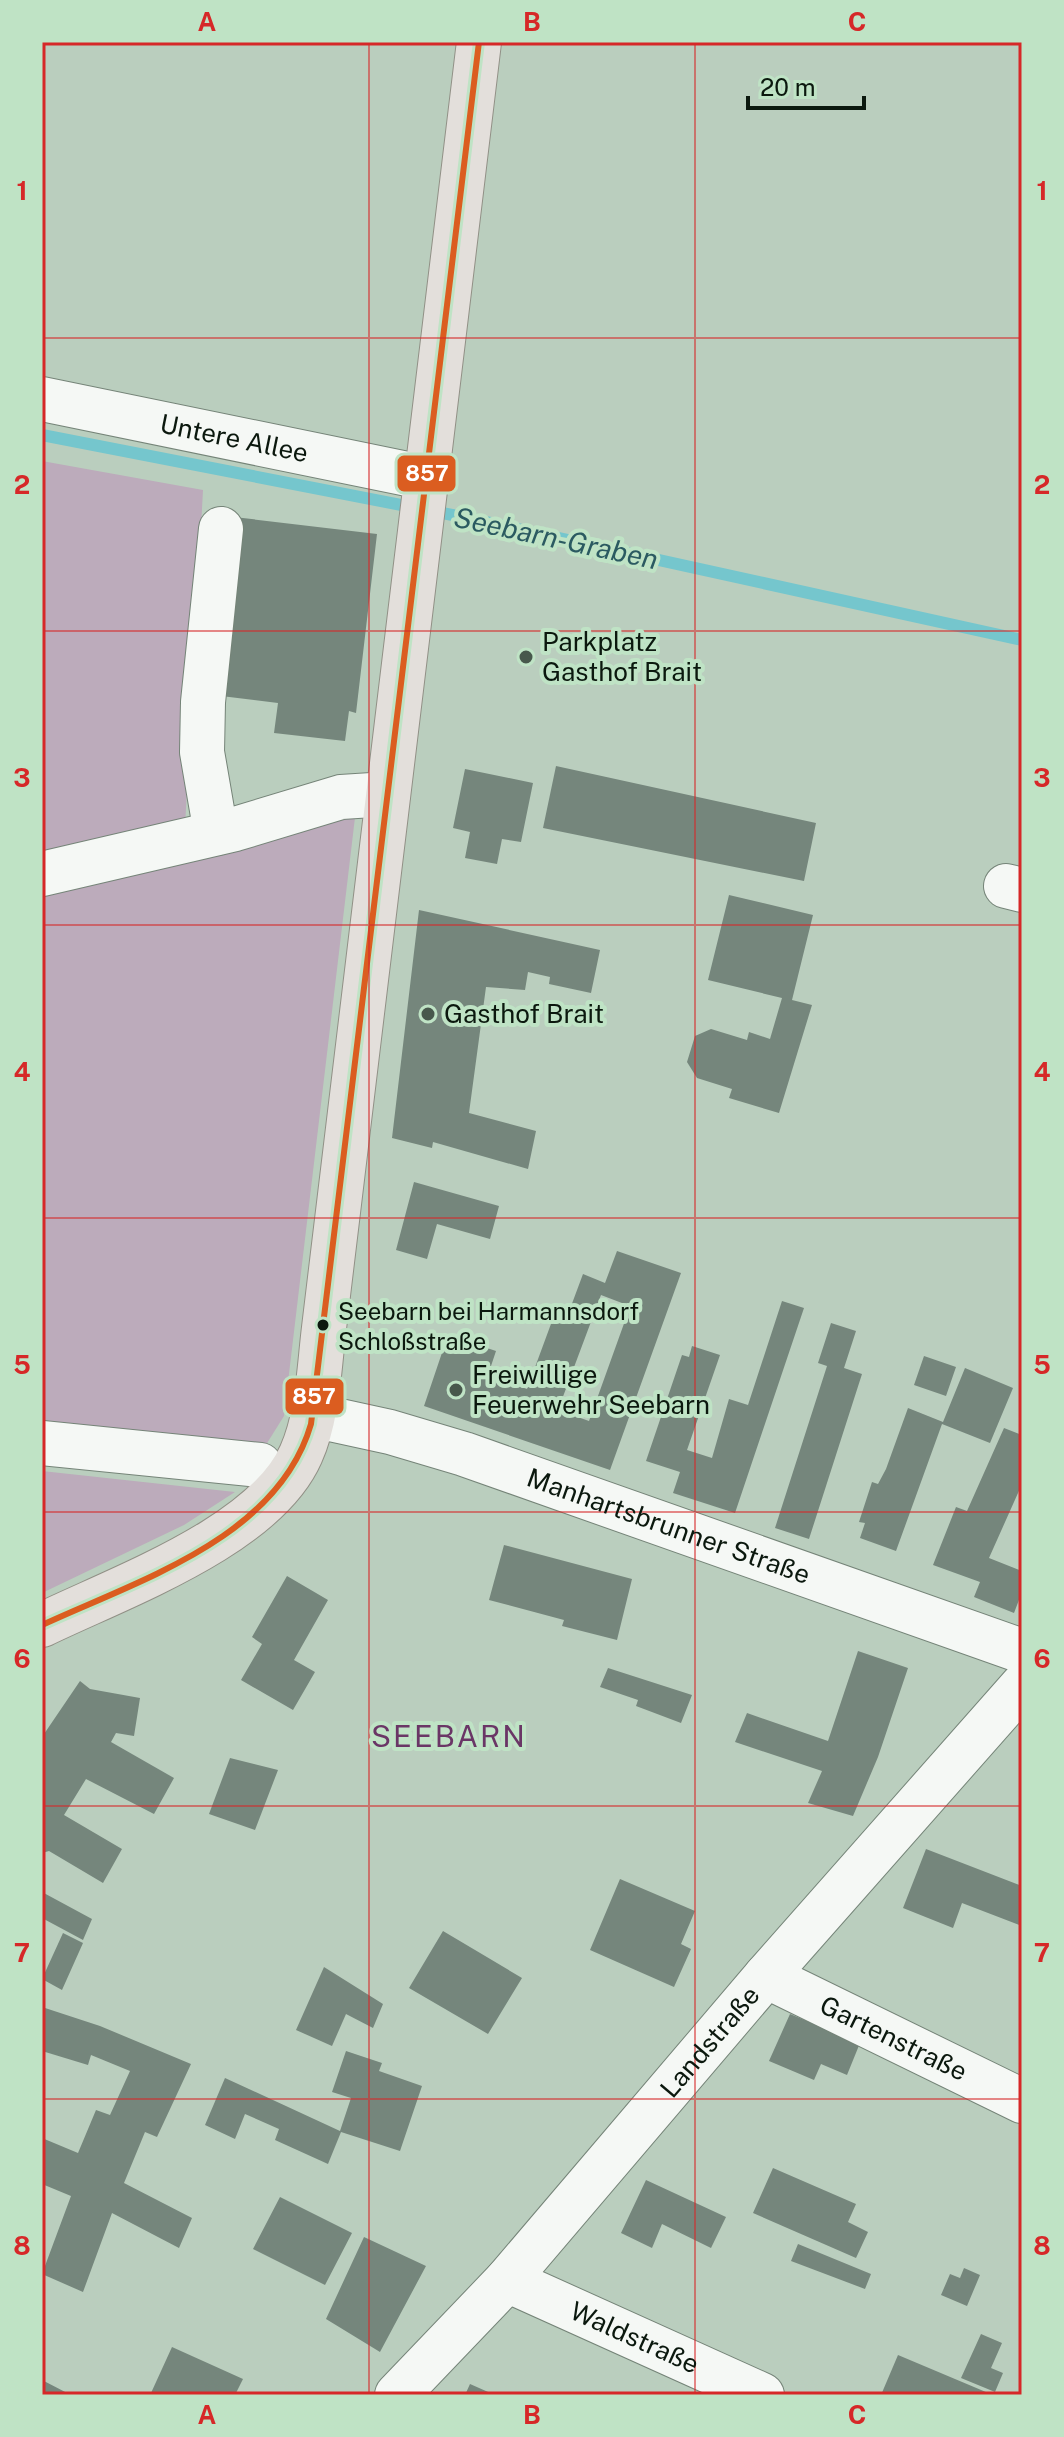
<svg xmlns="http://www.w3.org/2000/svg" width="1064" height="2437" font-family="'Public Sans',sans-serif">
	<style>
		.green { fill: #bcabbb }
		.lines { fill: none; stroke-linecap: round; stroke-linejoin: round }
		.stream { stroke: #75c6cd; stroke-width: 12 }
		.building { fill: #75867c; fill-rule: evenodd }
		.minor-casing { stroke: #758478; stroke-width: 46 }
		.major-casing { stroke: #919086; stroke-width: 46 }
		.minor { stroke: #f5f8f5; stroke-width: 44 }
		.major { stroke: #e3dfdb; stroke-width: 44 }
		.bus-1-casing { stroke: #bfe3c5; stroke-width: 12 }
		.bus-1 { stroke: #db5d20; stroke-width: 6 }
		.grid { fill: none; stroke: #d62828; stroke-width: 2; stroke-opacity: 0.55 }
		.poi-dot { fill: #48584c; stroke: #bfe3c5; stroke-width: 3 }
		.bus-dot { fill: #0b180e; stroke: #bfe3c5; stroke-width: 3 }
		.labels { text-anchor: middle; stroke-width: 8; stroke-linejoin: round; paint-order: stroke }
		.bus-label { font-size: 24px; fill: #0b180e; stroke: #bfe3c5; text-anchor: start }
		.street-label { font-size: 26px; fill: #0b180e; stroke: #bfe3c5 }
		.poi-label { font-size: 26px; fill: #0b180e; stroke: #bfe3c5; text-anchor: start }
		.water-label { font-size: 28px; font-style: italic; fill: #2b5a61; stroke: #bfe3c5 }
		.quarter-label { font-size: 30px; letter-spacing: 2px; fill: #6a3666; stroke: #bfe3c5 }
		.line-badge { stroke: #bfe3c5; stroke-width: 3 }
		.badge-label { font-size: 22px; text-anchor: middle; font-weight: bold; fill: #fff }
		.neatline { fill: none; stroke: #d62828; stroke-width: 3 }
		.grid-label { font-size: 26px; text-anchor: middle; font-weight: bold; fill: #d62828 }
	</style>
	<rect width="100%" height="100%" fill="#bacebe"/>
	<path class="green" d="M 42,461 L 203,490 L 185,827 L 42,857 Z
		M 356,809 L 284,1416 L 264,1448 L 42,1423 L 42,889 Z
		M 42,1471 L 235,1492 L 184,1525 L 42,1593 Z"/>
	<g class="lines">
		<path class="stream" d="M 42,435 L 468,518 L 1022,640"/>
	</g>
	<path class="building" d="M 234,517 L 377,534 L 356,713 L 349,711 L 345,741 L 274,733 L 278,703 L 213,695 Z
		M 556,766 L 816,823 L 804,881 L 543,828 Z
		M 465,769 L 533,783 L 521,842 L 502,839 L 497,864 L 465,858 L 470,832 L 453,828 Z
		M 729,895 L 813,915 L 792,1000 L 812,1005 L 779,1113 L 729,1098 L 732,1089 L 697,1078 L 687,1062 L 695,1036 L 711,1029 L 747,1040 L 749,1032 L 770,1039 L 782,998 L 708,980 Z
		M 419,910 L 600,950 L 591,993 L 549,984 L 550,977 L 528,972 L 525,990 L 486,987 L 469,1113 L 536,1131 L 528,1169 L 433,1142 L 432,1148 L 392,1138 Z
		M 414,1182 L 499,1206 L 490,1239 L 437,1224 L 427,1259 L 396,1250 Z
		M 617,1251 L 681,1273 L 610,1470 L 424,1406 L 448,1335 L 496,1351 L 488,1375 L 527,1389 L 555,1313 L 567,1317 L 583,1274 L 605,1283 ZM 601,1295 L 635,1308 L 630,1319 L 626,1318 L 589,1421 L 558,1410 Z
		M 782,1301 L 804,1308 L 735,1513 L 673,1493 L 680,1472 L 646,1461 L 682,1355 L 689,1357 L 692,1346 L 720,1355 L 687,1450 L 712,1458 L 729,1399 L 748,1405 Z
		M 831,1323 L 856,1331 L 844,1368 L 862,1374 L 809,1539 L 775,1528 L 827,1366 L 818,1363 Z
		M 924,1356 L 956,1367 L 946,1396 L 914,1385 Z
		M 965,1368 L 1013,1388 L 990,1443 L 942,1424 L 896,1551 L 860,1538 L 865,1523 L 859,1522 L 872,1482 L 878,1484 L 886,1469 L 908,1408 L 943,1422 Z
		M 1004,1428 L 1022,1435 L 1022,1484 L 989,1558 L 1022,1571 L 1022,1592 L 1014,1613 L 974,1597 L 980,1582 L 933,1565 L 956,1507 L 967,1511 Z
		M 504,1545 L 632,1579 L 617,1640 L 562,1626 L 564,1620 L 489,1600 Z
		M 287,1576 L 328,1600 L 294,1660 L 315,1672 L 293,1710 L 241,1680 L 262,1644 L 252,1637 Z
		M 858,1651 L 908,1668 L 878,1757 L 853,1816 L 808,1803 L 822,1771 L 735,1742 L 747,1713 L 828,1741 Z
		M 608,1668 L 692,1695 L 681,1723 L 636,1706 L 638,1700 L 600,1687 Z
		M 80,1681 L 90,1689 L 140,1698 L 134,1736 L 116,1733 L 111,1742 L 174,1778 L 154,1814 L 86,1779 L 64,1815 L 122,1849 L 103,1883 L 49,1851 L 42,1853 L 42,1737 Z
		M 230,1758 L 278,1770 L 255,1830 L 209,1814 Z
		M 926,1849 L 1022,1886 L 1022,1926 L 962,1903 L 953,1928 L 903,1908 Z
		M 620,1879 L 695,1911 L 681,1944 L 691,1949 L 674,1987 L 590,1950 Z
		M 42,1892 L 92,1919 L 83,1940 L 42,1918 Z
		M 443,1931 L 522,1978 L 488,2034 L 409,1988 Z
		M 63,1933 L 83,1943 L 62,1990 L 42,1979 Z
		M 324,1967 L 383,2004 L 373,2028 L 346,2014 L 332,2046 L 296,2030 Z
		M 42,2007 L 100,2026 L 191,2064 L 157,2137 L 145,2132 L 124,2183 L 192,2218 L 179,2248 L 112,2213 L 83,2292 L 42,2274 L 71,2196 L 42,2184 L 42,2138 L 78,2153 L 96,2110 L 110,2115 L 130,2071 L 91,2055 L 88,2065 L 42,2051 Z
		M 790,2014 L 860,2043 L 847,2075 L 821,2064 L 814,2080 L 769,2061 Z
		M 346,2051 L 382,2063 L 379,2071 L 422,2086 L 400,2151 L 341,2132 L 328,2164 L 275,2140 L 279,2129 L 245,2114 L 235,2139 L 205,2125 L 225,2078 L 340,2131 L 351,2098 L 332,2092 Z
		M 773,2168 L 856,2204 L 848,2222 L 868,2232 L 856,2258 L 753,2213 Z
		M 646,2180 L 726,2217 L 711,2248 L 662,2224 L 652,2248 L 621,2233 Z
		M 280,2197 L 352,2233 L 325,2285 L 253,2249 Z
		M 364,2237 L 426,2266 L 380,2352 L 326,2319 Z
		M 798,2244 L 871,2274 L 865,2289 L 791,2261 Z
		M 964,2268 L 980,2275 L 967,2306 L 941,2295 L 950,2274 L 960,2278 Z
		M 981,2334 L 1002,2343 L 991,2368 L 1003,2373 L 995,2392 L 961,2378 Z
		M 172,2347 L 243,2379 L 235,2395 L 151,2393 Z
		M 898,2355 L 993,2395 L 881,2395 Z
		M 42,2380 L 71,2395 L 42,2395 Z
		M 470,2384 L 495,2395 L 465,2395 Z"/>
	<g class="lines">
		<g class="minor-casing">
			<g id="minor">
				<path id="s1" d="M 42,399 L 427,478"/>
				<path d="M 216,833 L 202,752 L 203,702 L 221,529"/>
				<path d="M 42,874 L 235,829 L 341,797 L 388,794"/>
				<path d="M 1006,886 L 1022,890"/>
				<path id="s2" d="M 312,1415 L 390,1432 L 464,1454 L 1022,1651"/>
				<path d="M 42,1443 L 260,1465"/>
				<path id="s3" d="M 766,1976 L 1022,2101"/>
				<path id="s4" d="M 507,2280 L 762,2395"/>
				<path id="s5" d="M 397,2395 L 507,2280 L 766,1976 L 1022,1686"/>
			</g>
		</g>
		<g class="major-casing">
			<path id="major" d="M 42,1625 C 120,1587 265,1536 301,1454 C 318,1416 319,1369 324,1328 L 479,42"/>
		</g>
		<use href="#minor" class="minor"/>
		<use href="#major" class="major"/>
		<g class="bus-1-casing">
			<path id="bus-1" d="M 42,1625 C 139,1580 278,1538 311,1424 L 479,42"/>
		</g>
		<use href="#bus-1" class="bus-1"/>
	</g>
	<path class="grid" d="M 369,42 L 369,2395M 695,42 L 695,2395M 42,338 L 1022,338M 42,631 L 1022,631M 42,925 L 1022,925M 42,1218 L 1022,1218M 42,1512 L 1022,1512M 42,1806 L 1022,1806M 42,2099 L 1022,2099"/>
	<g class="poi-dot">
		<circle cx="526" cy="657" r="8"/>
		<circle cx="428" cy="1014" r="8"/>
		<circle cx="456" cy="1390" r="8"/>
	</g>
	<circle class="bus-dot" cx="323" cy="1325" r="7"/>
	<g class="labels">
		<g class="bus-label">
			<text x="338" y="1320">Seebarn bei Harmannsdorf<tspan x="338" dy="30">Schloßstraße</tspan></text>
		</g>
		<g class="street-label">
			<text dy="9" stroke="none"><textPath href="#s1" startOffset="196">Untere Allee</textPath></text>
			<text dy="9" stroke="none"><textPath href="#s2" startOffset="374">Manhartsbrunner Straße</textPath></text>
			<text dy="9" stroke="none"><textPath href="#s3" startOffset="142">Gartenstraße</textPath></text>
			<text dy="9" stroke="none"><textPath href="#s5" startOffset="472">Landstraße</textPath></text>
			<text dy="9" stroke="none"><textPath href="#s4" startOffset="140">Waldstraße</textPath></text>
		</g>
		<g class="poi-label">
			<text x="542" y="651">Parkplatz<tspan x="542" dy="30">Gasthof Brait</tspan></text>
			<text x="444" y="1023">Gasthof Brait</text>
			<text x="472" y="1384">Freiwillige<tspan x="472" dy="30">Feuerwehr Seebarn</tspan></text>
		</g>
		<g class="water-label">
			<text transform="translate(556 538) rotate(12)" y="10">Seebarn-Graben</text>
		</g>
		<g class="quarter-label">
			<text x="449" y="1747">SEEBARN</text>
		</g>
	</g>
	<g class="line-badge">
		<rect x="396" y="454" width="61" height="39" rx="8" fill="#db5d20"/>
		<rect x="284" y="1377" width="61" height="39" rx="8" fill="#db5d20"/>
	</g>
	<g class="badge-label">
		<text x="427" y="481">857</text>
		<text x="314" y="1404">857</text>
	</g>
	<rect width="1064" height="2437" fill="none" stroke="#bfe3c5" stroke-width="88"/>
	<path d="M748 96v12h116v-12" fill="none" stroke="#0b180e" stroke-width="4"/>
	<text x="760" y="96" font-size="24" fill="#0b180e" stroke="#bfe3c5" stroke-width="6" paint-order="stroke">20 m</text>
	<rect x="44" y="44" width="976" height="2349" class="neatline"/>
	<g class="grid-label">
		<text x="207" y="31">A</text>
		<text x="532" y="31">B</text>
		<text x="857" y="31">C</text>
		<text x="22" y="200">1</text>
		<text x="1042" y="200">1</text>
		<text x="22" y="494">2</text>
		<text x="1042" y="494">2</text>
		<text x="22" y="787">3</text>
		<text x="1042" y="787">3</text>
		<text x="22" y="1081">4</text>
		<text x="1042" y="1081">4</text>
		<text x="22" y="1374">5</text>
		<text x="1042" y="1374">5</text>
		<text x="22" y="1668">6</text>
		<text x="1042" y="1668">6</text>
		<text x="22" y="1962">7</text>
		<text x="1042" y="1962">7</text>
		<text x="22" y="2255">8</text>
		<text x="1042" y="2255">8</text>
		<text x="207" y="2424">A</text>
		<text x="532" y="2424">B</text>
		<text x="857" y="2424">C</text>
	</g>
</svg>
